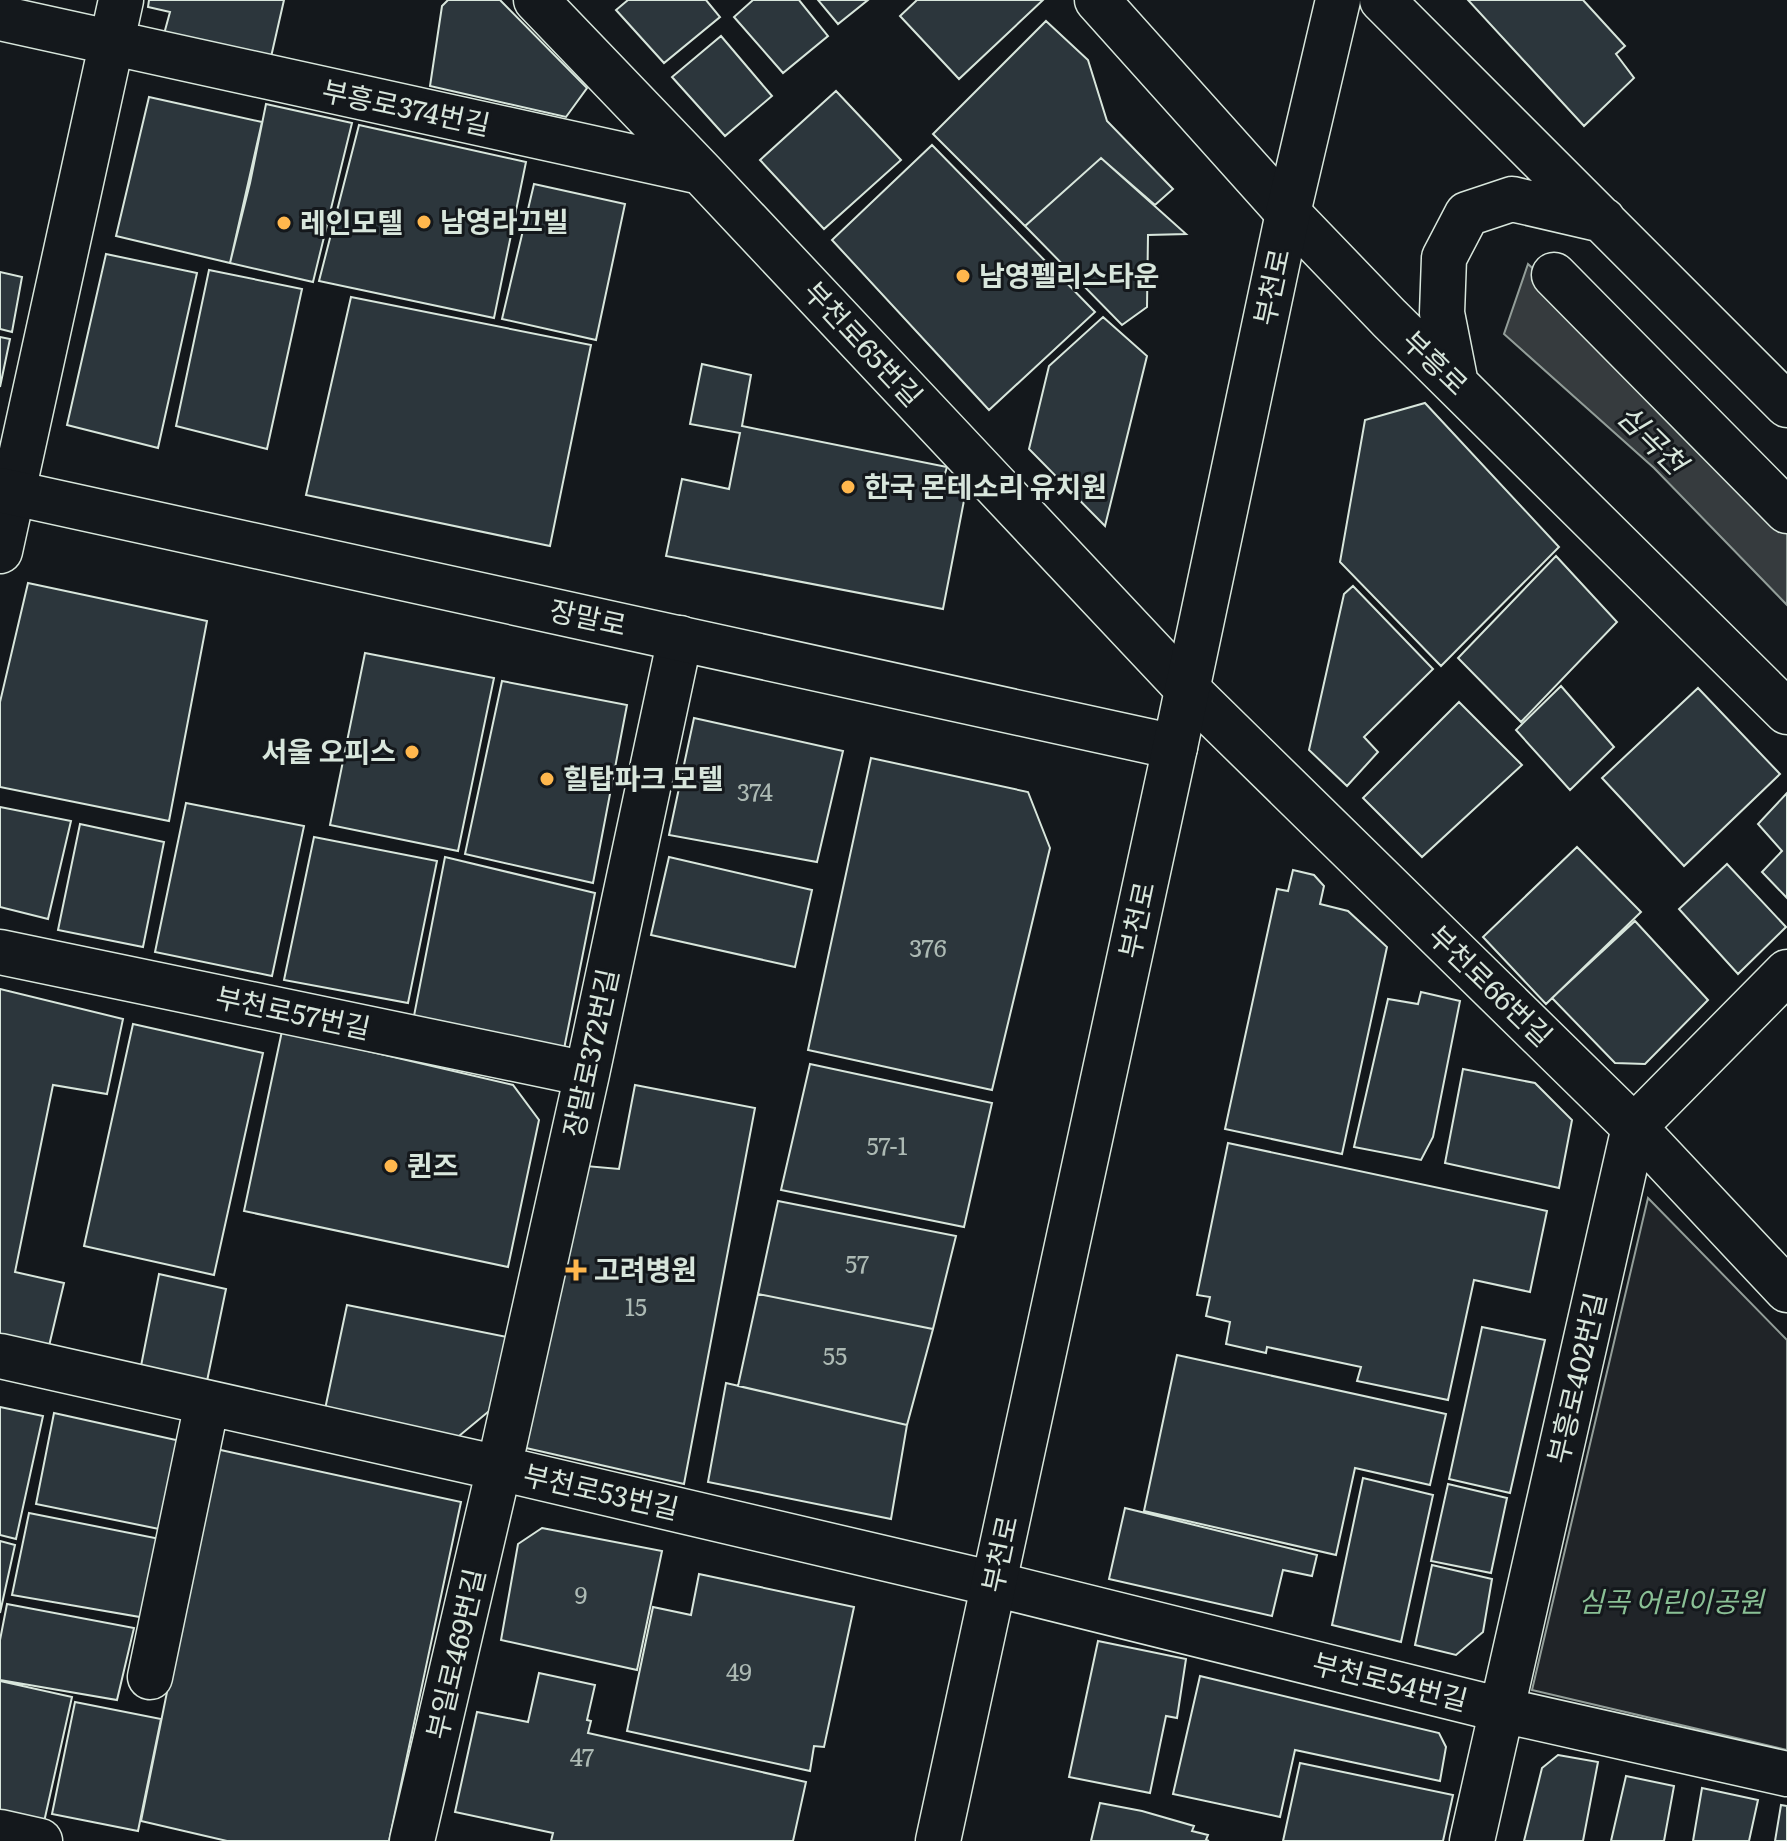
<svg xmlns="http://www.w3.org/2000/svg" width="1787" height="1841" font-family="Literata,'Noto Sans KR',serif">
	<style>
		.green { fill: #202428; stroke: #939e99; stroke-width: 2 }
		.water { fill: #363b3e; stroke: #939e99; stroke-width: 2 }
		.building { fill: #2c363c; stroke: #d8e6dc; stroke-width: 2 }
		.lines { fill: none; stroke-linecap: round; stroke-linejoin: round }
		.street-casing { stroke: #d8e6dc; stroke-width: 47 }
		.secondary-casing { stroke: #d8e6dc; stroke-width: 47 }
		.primary-casing { stroke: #d8e6dc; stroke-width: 47 }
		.street { stroke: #14181c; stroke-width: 44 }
		.secondary { stroke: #14181c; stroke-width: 44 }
		.primary { stroke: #14181c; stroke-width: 44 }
		.poi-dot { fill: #ffb74d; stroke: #14181c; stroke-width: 3 }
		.labels { text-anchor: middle; stroke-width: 6; stroke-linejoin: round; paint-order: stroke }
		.number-label { font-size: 24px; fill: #adbab4 }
		.street-label { font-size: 28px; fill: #d8e6dc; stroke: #14181c }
		.poi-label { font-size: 28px; font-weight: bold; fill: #d8e6dc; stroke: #14181c; text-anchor: start }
		.park-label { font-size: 28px; font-style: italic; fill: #8ac095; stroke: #14181c }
		.water-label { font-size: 30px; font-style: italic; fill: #d8e6dc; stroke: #14181c }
	</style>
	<rect width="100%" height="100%" fill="#14181c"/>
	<path class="green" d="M 1648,1198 L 1787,1340 L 1787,1750 L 1532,1690 Z"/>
	<path class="water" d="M 1528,264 L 1660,384 L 1787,529 L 1787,605 L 1654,468 L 1504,334 Z"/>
	<path class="building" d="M 149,0 L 284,0 L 271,57 L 164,34 L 170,12 L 148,7 Z
		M 448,0 L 500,0 L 587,88 L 566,117 L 430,86 L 442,6 Z
		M 628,0 L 706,0 L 720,17 L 664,63 L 616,10 Z
		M 753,0 L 799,0 L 828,36 L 783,73 L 734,17 Z
		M 818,0 L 868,0 L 838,24 Z
		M 917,0 L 1043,0 L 959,79 L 900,16 Z
		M 1468,0 L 1583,0 L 1625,46 L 1616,54 L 1634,78 L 1584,126 Z
		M 1046,21 L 1088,60 L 1107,121 L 1173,189 L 1155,205 L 1101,158 L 1025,226 L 933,134 Z
		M 721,36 L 772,96 L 725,136 L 672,77 Z
		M 836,91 L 901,160 L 824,229 L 760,160 Z
		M 149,97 L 262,122 L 230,263 L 116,236 Z
		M 266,104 L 352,123 L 313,282 L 230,263 L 250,183 Z
		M 359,125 L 526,162 L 494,318 L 319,281 Z
		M 932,145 L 1095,312 L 989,410 L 832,240 Z
		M 1101,158 L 1186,234 L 1148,235 L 1147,307 L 1122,325 L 1025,226 Z
		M 534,184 L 625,204 L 596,340 L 502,319 Z
		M 106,254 L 197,273 L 158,448 L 67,425 Z
		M 209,270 L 302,289 L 267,449 L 176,426 Z
		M 0,272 L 22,277 L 12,332 L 0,329 Z
		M 351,297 L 591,345 L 550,546 L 306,495 Z
		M 1103,317 L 1147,356 L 1105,526 L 1029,449 L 1049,366 Z
		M 0,337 L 10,339 L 0,387 Z
		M 702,364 L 751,375 L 742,426 L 947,467 L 943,480 L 967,485 L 943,609 L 666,556 L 682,479 L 729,489 L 740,433 L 690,424 Z
		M 1425,403 L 1559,547 L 1441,666 L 1340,562 L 1365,420 Z
		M 1556,556 L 1617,622 L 1521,722 L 1458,658 Z
		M 28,583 L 207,621 L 169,821 L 0,787 L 0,702 Z
		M 1353,586 L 1433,669 L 1364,737 L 1378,752 L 1347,786 L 1309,750 L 1344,594 Z
		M 365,653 L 494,678 L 458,851 L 330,825 Z
		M 502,681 L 627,705 L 593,883 L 465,854 Z
		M 1561,686 L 1614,747 L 1570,790 L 1516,730 Z
		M 1698,688 L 1780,774 L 1684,866 L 1602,778 Z
		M 1459,702 L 1522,765 L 1422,857 L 1363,798 Z
		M 694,718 L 843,751 L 817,862 L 669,835 Z
		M 871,758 L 1028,792 L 1050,848 L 992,1090 L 808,1050 Z
		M 1787,793 L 1787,898 L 1762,872 L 1782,851 L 1758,824 Z
		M 186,803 L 304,826 L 272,976 L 155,952 Z
		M 0,807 L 71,821 L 48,919 L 0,907 Z
		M 80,824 L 164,842 L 143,947 L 58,930 Z
		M 314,837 L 437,861 L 408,1003 L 284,980 Z
		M 1577,847 L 1641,912 L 1546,1004 L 1483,937 Z
		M 445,857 L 595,893 L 564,1049 L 413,1021 Z
		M 669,857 L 812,890 L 795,967 L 651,935 Z
		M 1727,864 L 1786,927 L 1738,974 L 1679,909 Z
		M 1293,870 L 1314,875 L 1324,886 L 1320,904 L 1348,911 L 1387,947 L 1342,1154 L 1225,1129 L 1277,889 L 1288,891 Z
		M 1635,921 L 1708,1000 L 1645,1064 L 1615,1063 L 1552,998 Z
		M 0,989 L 123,1019 L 107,1094 L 53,1085 L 15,1272 L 64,1283 L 49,1346 L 0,1335 Z
		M 1421,992 L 1460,1001 L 1433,1137 L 1421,1160 L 1354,1147 L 1388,999 L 1418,1004 Z
		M 133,1024 L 263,1053 L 214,1275 L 84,1246 Z
		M 282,1031 L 513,1085 L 539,1120 L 508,1267 L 244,1211 Z
		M 810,1064 L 992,1103 L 964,1227 L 781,1190 Z
		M 1463,1069 L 1535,1083 L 1572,1120 L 1559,1188 L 1445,1163 Z
		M 635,1085 L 755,1108 L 684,1484 L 526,1448 L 586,1166 L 619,1169 Z
		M 1228,1143 L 1547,1211 L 1530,1292 L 1474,1280 L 1448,1400 L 1357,1381 L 1361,1367 L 1267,1347 L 1266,1353 L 1226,1344 L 1230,1322 L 1206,1316 L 1210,1297 L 1197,1295 Z
		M 778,1201 L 956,1236 L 933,1329 L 758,1294 Z
		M 159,1274 L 226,1289 L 207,1381 L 141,1366 Z
		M 758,1294 L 933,1329 L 907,1425 L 738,1386 Z
		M 347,1305 L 507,1337 L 494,1407 L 453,1441 L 324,1414 Z
		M 1482,1327 L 1545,1340 L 1510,1493 L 1449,1479 Z
		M 1177,1355 L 1446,1414 L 1430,1485 L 1355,1468 L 1336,1555 L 1144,1511 Z
		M 726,1383 L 907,1425 L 891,1519 L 708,1482 Z
		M 0,1407 L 43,1416 L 16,1539 L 0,1535 Z
		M 54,1413 L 185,1442 L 169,1531 L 36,1504 Z
		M 216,1449 L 461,1502 L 389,1841 L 227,1841 L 141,1821 Z
		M 1363,1478 L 1433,1495 L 1401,1642 L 1332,1625 Z
		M 1448,1484 L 1507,1498 L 1491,1573 L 1431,1561 Z
		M 1125,1508 L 1317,1555 L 1312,1576 L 1283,1570 L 1272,1616 L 1109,1579 Z
		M 29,1513 L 160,1539 L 140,1617 L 12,1595 Z
		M 542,1528 L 662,1551 L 637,1670 L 501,1640 L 518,1544 Z
		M 0,1541 L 15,1545 L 0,1613 Z
		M 1432,1565 L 1492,1579 L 1483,1632 L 1456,1655 L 1415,1645 Z
		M 699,1574 L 854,1607 L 824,1747 L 814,1746 L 810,1771 L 627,1731 L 653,1607 L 691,1615 Z
		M 7,1604 L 134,1628 L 117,1700 L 0,1680 L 0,1640 Z
		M 1098,1641 L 1186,1659 L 1177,1718 L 1166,1716 L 1150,1793 L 1069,1777 Z
		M 539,1673 L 595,1685 L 587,1720 L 591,1721 L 588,1733 L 806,1782 L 793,1841 L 551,1841 L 553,1833 L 455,1812 L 477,1712 L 528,1722 Z
		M 1200,1676 L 1439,1733 L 1446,1747 L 1440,1781 L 1295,1750 L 1280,1817 L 1173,1794 Z
		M 0,1681 L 72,1697 L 44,1822 L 0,1812 Z
		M 75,1702 L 161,1719 L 138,1831 L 52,1814 Z
		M 1558,1755 L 1598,1762 L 1583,1841 L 1524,1841 L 1542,1768 Z
		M 1300,1763 L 1453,1795 L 1443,1841 L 1283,1841 Z
		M 1626,1776 L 1674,1786 L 1664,1841 L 1611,1841 Z
		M 1702,1788 L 1758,1800 L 1749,1841 L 1693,1841 Z
		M 1100,1803 L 1142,1811 L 1194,1826 L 1192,1831 L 1208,1835 L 1206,1840 L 1209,1841 L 1091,1841 Z
		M 1781,1805 L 1787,1806 L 1787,1841 L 1775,1841 Z"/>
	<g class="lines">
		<g class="street-casing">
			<path id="street" d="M 536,0 L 701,172 L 1187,689 L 1634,1127 L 1787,1290
				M 0,18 L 701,172
				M 1554,275 L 1787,511
				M 0,551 L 121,0
				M 0,952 L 587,1074
				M 0,1356 L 499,1468 L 994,1584 L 1502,1710 L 1787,1774
				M 150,1677 L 207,1403
				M 0,1832 L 40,1841
				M 412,1841 L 499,1468 L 587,1074 L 680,638
				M 1472,1841 L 1634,1127 L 1787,972"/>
		</g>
		<g class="secondary-casing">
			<path id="secondary" d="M 1097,0 L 1288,213 L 1389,318 L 1787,712
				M 1382,0 L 1787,405
				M 1456,384 L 1442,313 L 1444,258 L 1467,214 L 1512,199 L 1603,220
				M 0,490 L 1175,747"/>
		</g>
		<g class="primary-casing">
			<path id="primary" d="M 938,1841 L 1175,747 L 1288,213 L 1338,0"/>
		</g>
		<use href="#street" class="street"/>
		<use href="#secondary" class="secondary"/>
		<use href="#primary" class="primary"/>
	</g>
	<g class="poi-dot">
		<circle cx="424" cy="222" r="8"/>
		<circle cx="284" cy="223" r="8"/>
		<circle cx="963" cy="276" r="8"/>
		<circle cx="848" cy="487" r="8"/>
		<circle cx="412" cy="752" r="8"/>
		<circle cx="547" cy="779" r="8"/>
		<circle cx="391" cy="1166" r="8"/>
		<path d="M572 1258h8v8h8v8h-8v8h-8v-8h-8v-8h8z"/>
	</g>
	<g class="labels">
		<g class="number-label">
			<text x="755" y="801">374</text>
			<text x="928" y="957">376</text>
			<text x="887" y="1155">57-1</text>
			<text x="857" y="1273">57</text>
			<text x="636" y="1316">15</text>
			<text x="835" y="1365">55</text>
			<text x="581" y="1604">9</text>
			<text x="739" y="1681">49</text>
			<text x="582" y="1766">47</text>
		</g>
		<g class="street-label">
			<text transform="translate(406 108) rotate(12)" y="10">부흥로374번길</text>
			<text transform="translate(1272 287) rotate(-78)" y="10">부천로</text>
			<text transform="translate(863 344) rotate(47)" y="10">부천로65번길</text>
			<text transform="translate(1435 363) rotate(44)" y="10">부흥로</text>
			<text transform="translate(588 618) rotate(12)" y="10">장말로</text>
			<text transform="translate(1137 920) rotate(-78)" y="10">부천로</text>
			<text transform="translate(1490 986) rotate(44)" y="10">부천로66번길</text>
			<text transform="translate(293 1013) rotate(12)" y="10">부천로57번길</text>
			<text transform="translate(591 1053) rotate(-78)" y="10">장말로372번길</text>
			<text transform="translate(1577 1378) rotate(-77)" y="10">부흥로402번길</text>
			<text transform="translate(601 1492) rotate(13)" y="10">부천로53번길</text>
			<text transform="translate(1000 1554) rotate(-78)" y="10">부천로</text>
			<text transform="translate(456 1654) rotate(-77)" y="10">부일로469번길</text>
			<text transform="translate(1390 1682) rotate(14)" y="10">부천로54번길</text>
		</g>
		<g class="poi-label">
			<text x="440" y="232">남영라끄빌</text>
			<text x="300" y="233">레인모텔</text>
			<text x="979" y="286">남영펠리스타운</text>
			<text x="864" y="497">한국 몬테소리 유치원</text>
			<text x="396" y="762" text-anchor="end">서울 오피스</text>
			<text x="563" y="789">힐탑파크 모텔</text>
			<text x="407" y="1176">퀸즈</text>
			<text x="594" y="1280">고려병원</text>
		</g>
		<g class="park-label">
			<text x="1671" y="1612">심곡 어린이공원</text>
		</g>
		<g class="water-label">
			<text transform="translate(1651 440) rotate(45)" y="10">심곡천</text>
		</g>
	</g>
</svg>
